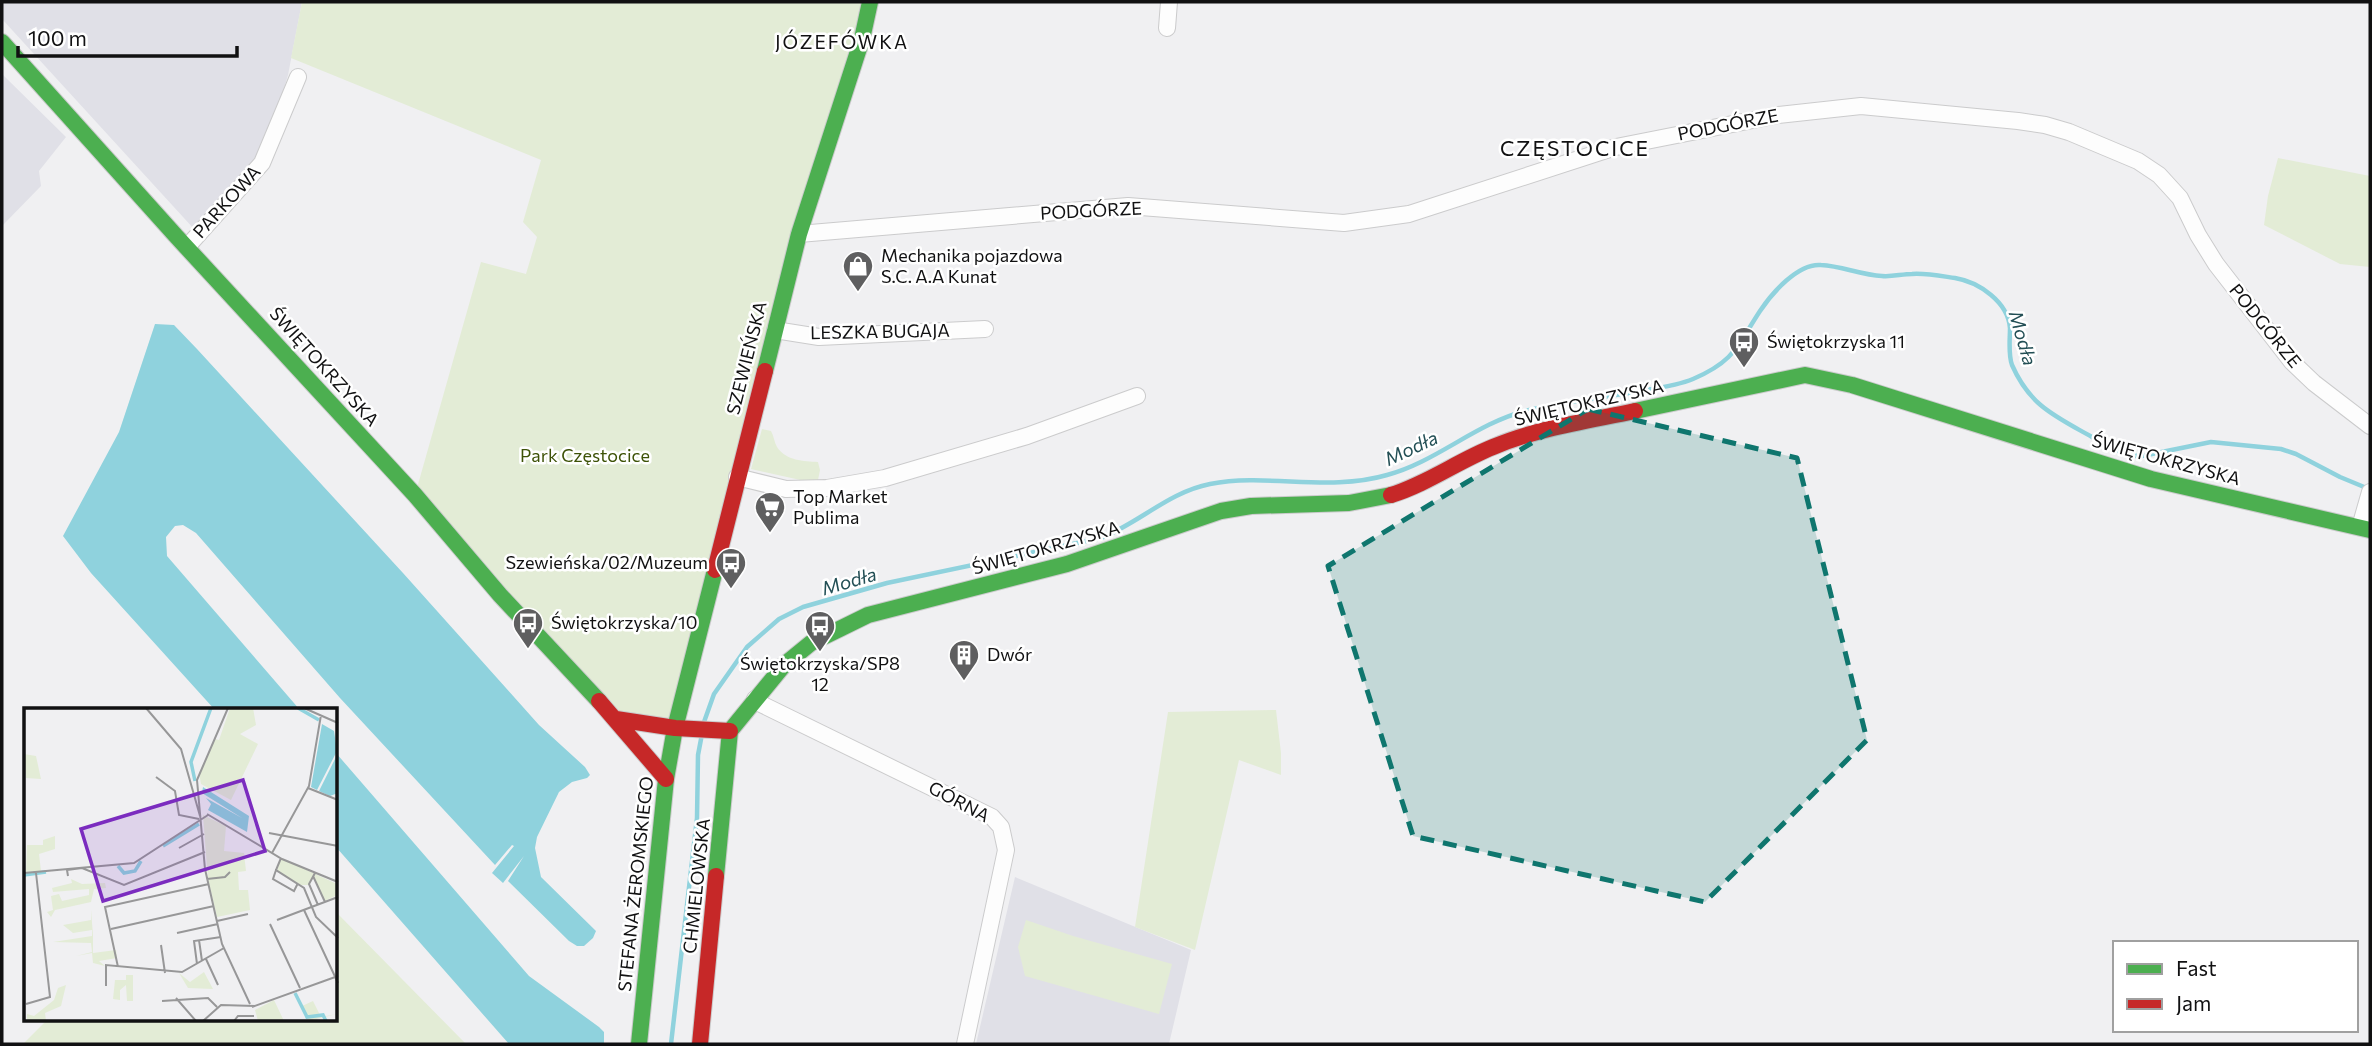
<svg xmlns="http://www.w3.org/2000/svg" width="2372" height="1046" font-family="Commissioner,sans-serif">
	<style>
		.built { fill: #e0e0e7 }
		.green { fill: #e3ecd6 }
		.water { fill: #8fd2dd }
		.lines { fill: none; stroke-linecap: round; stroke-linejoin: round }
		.stream { stroke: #8fd2dd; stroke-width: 4.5 }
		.street-casing { stroke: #cbcbcc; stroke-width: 18 }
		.fast-casing { stroke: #cbcbcc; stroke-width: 18 }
		.jam-casing { stroke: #cbcbcc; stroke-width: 18 }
		.street { stroke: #fdfdfd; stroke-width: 16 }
		.fast { stroke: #4caf50; stroke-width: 16 }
		.jam { stroke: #c62828; stroke-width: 16 }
		.marked { fill: #0f766e; fill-opacity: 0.2; stroke: #0f766e; stroke-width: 5; stroke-dasharray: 14 9; stroke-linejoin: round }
		.labels { text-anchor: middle; stroke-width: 5; stroke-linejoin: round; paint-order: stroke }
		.street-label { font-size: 18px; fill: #111112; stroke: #fff }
		.poi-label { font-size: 18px; fill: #111112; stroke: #fff; text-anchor: start }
		.park-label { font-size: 18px; fill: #3d5207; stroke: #fff }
		.neighbourhood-label { font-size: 19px; letter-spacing: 2px; fill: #111112; stroke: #fff }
		.water-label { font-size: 19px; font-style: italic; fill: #234f55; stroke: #fff }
		.quarter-label { font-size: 21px; letter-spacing: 2px; fill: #111112; stroke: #fff }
		.inset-river { fill: none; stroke: #8fd2dd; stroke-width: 3.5 }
		.inset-road { fill: none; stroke: #979798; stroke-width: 2 }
		.view { fill: #7b2cbf; fill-opacity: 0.15; stroke: #7b2cbf; stroke-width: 3.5 }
		.inset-edge { fill: none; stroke: #111112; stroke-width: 3.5 }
	</style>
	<rect width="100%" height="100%" fill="#f0f0f2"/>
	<path class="built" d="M 2,2 L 302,2 L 288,75 L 271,132 L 261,154 L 194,229 L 2,19 Z
		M 2,74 L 66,137 L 39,171 L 41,186 L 2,226 Z
		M 1015,877 L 1191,950 L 1169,1044 L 976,1044 Z"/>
	<path class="green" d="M 302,2 L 870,2 L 675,728 L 616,719 L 415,495 L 481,262 L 526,274 L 537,237 L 523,222 L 541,160 L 291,58 Z
		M 2278,158 L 2370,176 L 2370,267 L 2340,264 L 2264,225 L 2268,196 Z
		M 762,429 L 771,431 C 774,436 774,442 777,447 C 786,461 804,461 818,462 L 820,470 L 818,480 L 805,481 L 751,469 Z
		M 1276,710 L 1281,753 L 1281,775 L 1239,760 L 1195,950 L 1135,927 L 1168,712 Z
		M 336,912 L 466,1044 L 23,1044 L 47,1020 L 336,1020 Z
		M 1026,920 L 1073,936 L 1172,964 L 1159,1014 L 1025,976 L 1018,947 Z"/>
	<path class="water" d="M 155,324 L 174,325 L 197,349 L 403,573 L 539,725 L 585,767 L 590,775 L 587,778 L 572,782 L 559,792 L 537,837 L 535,848 L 541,877 L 596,931 L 593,938 L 584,946 L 577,946 L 569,941 L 508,881 L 524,856 L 503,883 L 492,873 L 514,846 L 512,845 L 495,865 L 340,698 L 196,533 L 183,525 L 175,526 L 166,537 L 167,556 L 300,710 L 215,710 L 91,573 L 63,536 L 119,432 Z
		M 336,753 L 529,976 L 599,1027 L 604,1032 L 604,1044 L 509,1044 L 336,847 Z"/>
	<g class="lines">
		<path class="stream" d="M 704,722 L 714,694 L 747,647 L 779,619 L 803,607 L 887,583 L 1101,538 C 1139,523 1169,492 1210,484 C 1268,473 1329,492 1387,475 C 1436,462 1475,424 1525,411 C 1563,402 1601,398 1640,391 C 1658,388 1676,386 1693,379 C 1735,361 1737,346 1760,311 C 1772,293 1798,263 1821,265 C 1842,266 1861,275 1882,276 C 1892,277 1902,274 1912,274 C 1926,273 1941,276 1955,278 C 1979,282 2008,302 2010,328 C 2010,340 2008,354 2012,365 C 2030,406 2055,416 2092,437 C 2107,445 2124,457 2142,456 L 2211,442 L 2281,449 L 2296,454 L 2340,477 L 2369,489
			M 671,1044 L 697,818 L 698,755 L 702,734"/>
		<g class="street-casing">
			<path id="street" d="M 1167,28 L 1169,2
				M 799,234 L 1128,206 L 1344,223 L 1409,214 L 1616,147 L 1778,115 L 1861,106 L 2018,121 L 2045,125 L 2069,132 L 2138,161 L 2159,175 L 2180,198 L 2198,235 L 2216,264 L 2292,362 L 2314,383 L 2370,426
				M 187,247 L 262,163 L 298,77
				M 775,330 L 819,337 L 985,329
				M 737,477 L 786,489 L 827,488 L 885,478 L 1027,436 L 1137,396
				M 2360,527 L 2370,492
				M 755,699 L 761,704 L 992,817 L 1001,827 L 1006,850 L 965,1044"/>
		</g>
		<g class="fast-casing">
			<path id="fast" d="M 2,42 L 176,236 L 415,495 L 500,595 L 599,701
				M 765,371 L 799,234 L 862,39 L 870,2
				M 1635,411 L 1805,375 L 1852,385 L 2151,479 L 2370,530
				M 730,731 L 784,665 L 811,643 L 868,615 L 1067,564 L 1221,511 L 1251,506 L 1349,503 L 1391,495
				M 716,876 L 730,731
				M 639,1044 L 666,779 L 675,728 L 715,570"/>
		</g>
		<g class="jam-casing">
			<path id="jam" d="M 1391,495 C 1427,484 1458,461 1493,447 C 1538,428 1588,421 1635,411
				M 715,570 L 765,371
				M 599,701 L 666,779
				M 616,719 L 675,728 L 730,731
				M 700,1044 L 716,876"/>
		</g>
		<use href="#street" class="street"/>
		<use href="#fast" class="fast"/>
		<use href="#jam" class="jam"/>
	</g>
	<path class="marked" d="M 1588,409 L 1797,458 L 1867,740 L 1705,902 L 1413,836 L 1328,566 Z"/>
	<defs>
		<g id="shop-pin" transform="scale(1.575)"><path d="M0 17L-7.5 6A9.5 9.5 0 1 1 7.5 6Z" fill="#5f5f60" stroke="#fff"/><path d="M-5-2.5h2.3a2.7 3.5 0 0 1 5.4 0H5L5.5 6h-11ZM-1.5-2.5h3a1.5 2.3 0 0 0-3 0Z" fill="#fff"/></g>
		<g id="bus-pin" transform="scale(1.575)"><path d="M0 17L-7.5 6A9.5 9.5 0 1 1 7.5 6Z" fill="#5f5f60" stroke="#fff"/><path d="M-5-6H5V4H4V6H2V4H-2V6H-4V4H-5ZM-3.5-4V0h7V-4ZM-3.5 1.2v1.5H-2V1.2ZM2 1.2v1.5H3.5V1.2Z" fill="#fff"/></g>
		<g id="supermarket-pin" transform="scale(1.575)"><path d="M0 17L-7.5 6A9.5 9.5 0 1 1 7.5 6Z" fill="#5f5f60" stroke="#fff"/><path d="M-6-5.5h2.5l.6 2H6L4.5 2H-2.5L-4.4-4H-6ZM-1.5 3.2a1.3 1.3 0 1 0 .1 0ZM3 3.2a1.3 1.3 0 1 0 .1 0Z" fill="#fff"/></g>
		<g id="building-pin" transform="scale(1.575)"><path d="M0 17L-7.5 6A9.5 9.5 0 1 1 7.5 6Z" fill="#5f5f60" stroke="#fff"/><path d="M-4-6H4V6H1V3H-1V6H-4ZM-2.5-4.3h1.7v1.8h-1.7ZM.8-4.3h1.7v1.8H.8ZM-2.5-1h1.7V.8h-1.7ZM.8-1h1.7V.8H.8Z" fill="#fff"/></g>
	</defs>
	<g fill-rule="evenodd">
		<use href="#shop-pin" x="858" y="266"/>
		<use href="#bus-pin" x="1744" y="342"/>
		<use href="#supermarket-pin" x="770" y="507"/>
		<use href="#bus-pin" x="731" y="563"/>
		<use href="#bus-pin" x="528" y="623"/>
		<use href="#bus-pin" x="820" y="626"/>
		<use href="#building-pin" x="964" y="655"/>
	</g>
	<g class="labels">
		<g class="street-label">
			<text transform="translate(1728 125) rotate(-11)" y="6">PODGÓRZE</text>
			<text transform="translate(227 202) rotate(-48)" y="6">PARKOWA</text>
			<text transform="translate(1091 211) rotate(-3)" y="6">PODGÓRZE</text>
			<text transform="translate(2265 326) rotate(51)" y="6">PODGÓRZE</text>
			<text transform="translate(880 332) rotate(-1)" y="6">LESZKA BUGAJA</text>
			<text transform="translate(747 358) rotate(-76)" y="6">SZEWIEŃSKA</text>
			<text transform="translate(324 367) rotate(48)" y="6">ŚWIĘTOKRZYSKA</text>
			<text transform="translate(1589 403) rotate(-13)" y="6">ŚWIĘTOKRZYSKA</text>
			<text transform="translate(2166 460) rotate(15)" y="6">ŚWIĘTOKRZYSKA</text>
			<text transform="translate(1046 548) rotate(-16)" y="6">ŚWIĘTOKRZYSKA</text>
			<text transform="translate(959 802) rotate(28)" y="6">GÓRNA</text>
			<text transform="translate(636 884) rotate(-84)" y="6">STEFANA ŻEROMSKIEGO</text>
			<text transform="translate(697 886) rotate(-84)" y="6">CHMIELOWSKA</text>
		</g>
		<g class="poi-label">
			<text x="881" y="262">Mechanika pojazdowa<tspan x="881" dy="21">S.C. A.A Kunat</tspan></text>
			<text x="1767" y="348">Świętokrzyska 11</text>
			<text x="793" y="503">Top Market<tspan x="793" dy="21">Publima</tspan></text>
			<text x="708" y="569" text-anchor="end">Szewieńska/02/Muzeum</text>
			<text x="551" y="629">Świętokrzyska/10</text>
			<text x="987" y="661">Dwór</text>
			<text x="820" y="670" text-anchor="middle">Świętokrzyska/SP8<tspan x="820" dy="21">12</tspan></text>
		</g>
		<g class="park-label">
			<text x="585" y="462">Park Częstocice</text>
		</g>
		<g class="neighbourhood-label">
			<text x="842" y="49">JÓZEFÓWKA</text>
		</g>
		<g class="water-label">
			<text transform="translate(2023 338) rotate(74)" y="7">Modła</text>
			<text transform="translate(1411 448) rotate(-25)" y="7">Modła</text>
			<text transform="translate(849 581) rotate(-16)" y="7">Modła</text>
		</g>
		<g class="quarter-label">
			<text x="1575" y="156">CZĘSTOCICE</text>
		</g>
	</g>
	<g transform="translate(24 708)">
		<rect width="313" height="313" fill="#f0f0f2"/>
		<path d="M 206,0 L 229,0 L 232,17 L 216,26 L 234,36 L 207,92 L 177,76 L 175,65 L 191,31 L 195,32 ZM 0,46 L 12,48 L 17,71 L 2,70 ZM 179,107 L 202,118 L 200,143 L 220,145 L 222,163 L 214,164 L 215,182 L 224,182 L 226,202 L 193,209 L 184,171 ZM 31,128 L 31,141 L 15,146 L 17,163 L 2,164 L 3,137 L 19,137 L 19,132 ZM 257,150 L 313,176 L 313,187 L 301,193 L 290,169 L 285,177 L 277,177 L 253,163 ZM 47,171 L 58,176 L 81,175 L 82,180 L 70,181 L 67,194 L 31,202 L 27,209 L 23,204 L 29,202 L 27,188 L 35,186 L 38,193 L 65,187 L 65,181 L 29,184 L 28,180 L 48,175 ZM 67,202 L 69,227 L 69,245 L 92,242 L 93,250 L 75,253 L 81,258 L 69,255 L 68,245 L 52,248 L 68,244 L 67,235 L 29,234 L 68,228 L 68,222 L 49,225 L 39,217 L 67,212 ZM 180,264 L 189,281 L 164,280 L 155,265 L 166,274 ZM 102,267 L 109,267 L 109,293 L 103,293 L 102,277 L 96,282 L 96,292 L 89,291 L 91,272 L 102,272 ZM 42,277 L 37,298 L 21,305 L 22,313 L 3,313 L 3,306 L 10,308 L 30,292 L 34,280 ZM 270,283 L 278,298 L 289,293 L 297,309 L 313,306 L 284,313 ZM 250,292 L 260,313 L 234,313 L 231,302 Z" fill="#e3ecd6"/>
		<path d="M 298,16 L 310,23 L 313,43 L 293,82 L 287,79 ZM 313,47 L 314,85 L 306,88 L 295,83 ZM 179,79 L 225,108 L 223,124 L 184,102 L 187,96 L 182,90 L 218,110 L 178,85 Z" fill="#8fd2dd"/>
		<path class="inset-river" d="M 274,0 L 295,12M 171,73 L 167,54 L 187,0M 139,138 L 175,116M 94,158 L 100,165 L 111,163 L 117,153M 0,167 L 22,164M 271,285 L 283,309 L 299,307 L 302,313"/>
		<path class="inset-road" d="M 122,0 L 157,41 L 176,108M 204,0 L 173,72 L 181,161 L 198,236 L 226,296M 280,0 L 314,15M 132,69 L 151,83 L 155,107 L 175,111M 284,80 L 314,92M 183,106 L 258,151 L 314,174M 245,125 L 314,138M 155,140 L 180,126M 248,145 L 285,78 L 297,7M 257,150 L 252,162 L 280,180 L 292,209 L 314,230M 252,162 L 249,171 L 270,183 L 274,175M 0,165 L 110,155 L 184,107M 291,165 L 285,176 L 294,197M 44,168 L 43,162 L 58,160 L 100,177 L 181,144M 289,168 L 301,194M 183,171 L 201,169 L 206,164M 280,202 L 314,275M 253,212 L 314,189M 193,213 L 224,206M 246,216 L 276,280M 87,221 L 190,198M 153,225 L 194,216M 175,232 L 178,253M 137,237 L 141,265M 182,251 L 194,277M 173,256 L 170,233 L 197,229M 94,259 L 81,199 L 185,176M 82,278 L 82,257 L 158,264 L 200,240M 152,290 L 172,313M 138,293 L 184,290 L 193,299M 2,296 L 26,289 L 12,165M 228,299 L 314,268M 179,313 L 197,297 L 231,298M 210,313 L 214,308 L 230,308"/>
		<path class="view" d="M 219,72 L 241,143 L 79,193 L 57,121 Z"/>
		<rect width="313" height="313" class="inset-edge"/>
	</g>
	<rect width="2372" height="1046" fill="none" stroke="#111112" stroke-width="7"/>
	<rect x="2113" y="941" width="245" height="91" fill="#ffffff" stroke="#a0a0a0" stroke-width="2"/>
	<rect x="2127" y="964" width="35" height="10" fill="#4caf50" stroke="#a0a0a0" stroke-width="2"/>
	<text x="2176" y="976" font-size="21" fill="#111112">Fast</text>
	<rect x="2127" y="999" width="35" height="10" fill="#c62828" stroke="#a0a0a0" stroke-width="2"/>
	<text x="2176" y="1011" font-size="21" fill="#111112">Jam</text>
	<path d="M18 46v10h219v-10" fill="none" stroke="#111112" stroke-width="3.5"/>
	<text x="28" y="46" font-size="21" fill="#111112" stroke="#ffffff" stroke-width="5" paint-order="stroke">100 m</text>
</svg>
